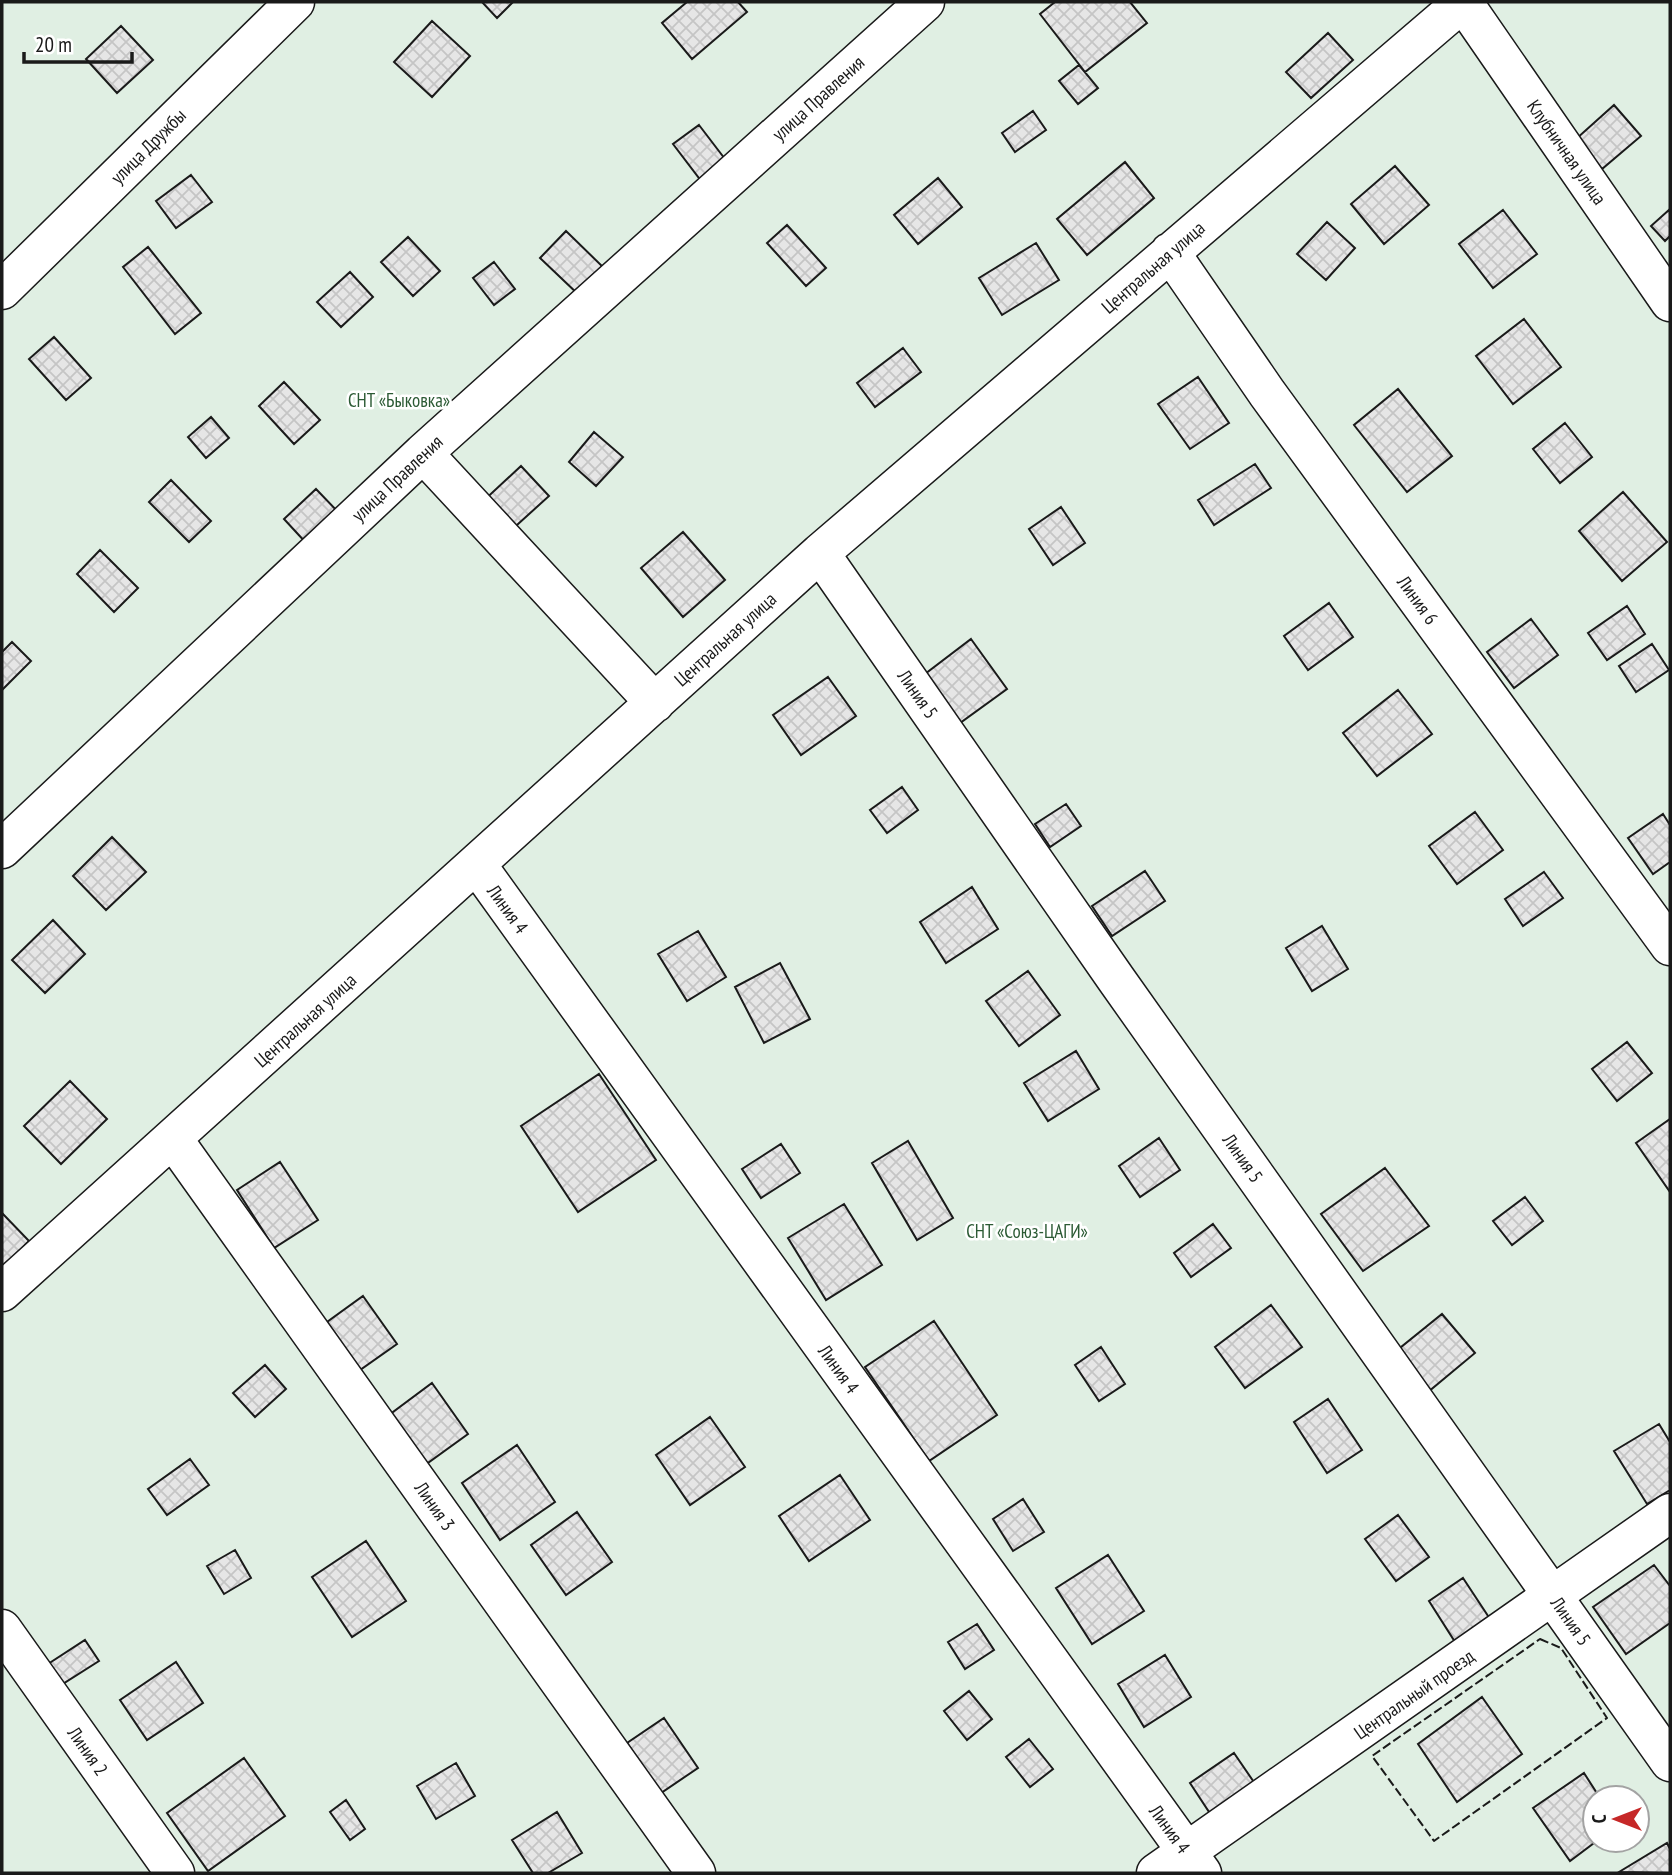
<svg xmlns="http://www.w3.org/2000/svg" width="1672" height="1875" font-family="'PT Sans Narrow',sans-serif">
	<style>
		.garden { fill: #e0efe3; stroke: #6a6a6a; stroke-width: 2; fill-rule: evenodd }
		.building { fill: url(#building-cross-hatch); stroke: #1a1a1a; stroke-width: 2 }
		.lines { fill: none; stroke-linecap: round; stroke-linejoin: round }
		.minor-casing { stroke: #1a1a1a; stroke-width: 41 }
		.minor { stroke: #fff; stroke-width: 38 }
		.fence { stroke: #1a1a1a; stroke-width: 2; stroke-dasharray: 9 3.5; stroke-linecap: butt }
		.labels { text-anchor: middle; stroke-width: 5; stroke-linejoin: round; paint-order: stroke }
		.street-label { font-size: 19px; fill: #1a1a1a; stroke: #fff }
		.park-label { font-size: 19px; fill: #2b5a34; stroke: #fff }
	</style>
	<defs>
		<pattern id="building-cross-hatch" width="8" height="8" patternUnits="userSpaceOnUse" patternTransform="scale(1.75)"><rect width="8" height="8" fill="#e6e6e6"/><path d="M0 0l8 8M0 8l8-8" fill="none" stroke="#c5c5c5"/></pattern>
	</defs>
	<rect width="100%" height="100%" fill="#fff"/>
	<path class="garden" d="M 2,2 L 1670,2 L 1670,1873 L 2,1873 ZM 1595,1798 L 1637,1798 L 1637,1840 L 1595,1840 Z"/>
	<path class="building" d="M 482,2 L 513,2 L 497,18 Z
		M 687,2 L 738,2 L 747,12 L 692,59 L 662,23 Z
		M 1055,2 L 1130,2 L 1147,23 L 1085,72 L 1040,14 Z
		M 432,21 L 470,56 L 432,97 L 394,62 Z
		M 121,26 L 153,60 L 117,93 L 86,59 Z
		M 1328,33 L 1353,60 L 1311,98 L 1286,72 Z
		M 1079,65 L 1098,88 L 1078,104 L 1059,81 Z
		M 1614,105 L 1641,136 L 1602,169 L 1576,139 Z
		M 1033,111 L 1046,130 L 1015,152 L 1002,133 Z
		M 699,125 L 728,163 L 702,182 L 673,144 Z
		M 1125,162 L 1154,198 L 1087,255 L 1057,219 Z
		M 1395,166 L 1429,205 L 1384,244 L 1351,204 Z
		M 191,175 L 212,202 L 176,228 L 156,201 Z
		M 938,178 L 962,207 L 918,244 L 894,215 Z
		M 1670,209 L 1670,236 L 1665,241 L 1651,226 Z
		M 1503,210 L 1537,254 L 1493,288 L 1459,244 Z
		M 1327,222 L 1355,248 L 1326,280 L 1297,254 Z
		M 787,225 L 826,268 L 806,286 L 767,243 Z
		M 566,231 L 606,270 L 580,296 L 540,258 Z
		M 408,237 L 440,271 L 413,296 L 381,262 Z
		M 1036,243 L 1059,280 L 1002,315 L 979,278 Z
		M 148,247 L 201,313 L 175,334 L 123,267 Z
		M 494,262 L 515,289 L 494,305 L 473,278 Z
		M 350,272 L 373,297 L 341,327 L 317,302 Z
		M 1524,319 L 1561,367 L 1513,404 L 1476,356 Z
		M 54,337 L 91,378 L 66,400 L 29,359 Z
		M 903,348 L 921,372 L 875,407 L 857,383 Z
		M 1198,377 L 1229,423 L 1190,449 L 1158,404 Z
		M 284,382 L 320,420 L 294,444 L 259,406 Z
		M 1398,389 L 1452,456 L 1407,492 L 1354,425 Z
		M 211,417 L 229,438 L 206,458 L 188,437 Z
		M 1565,423 L 1592,457 L 1560,483 L 1533,449 Z
		M 594,432 L 623,457 L 596,486 L 569,462 Z
		M 1255,464 L 1271,488 L 1214,525 L 1198,500 Z
		M 521,466 L 549,496 L 507,534 L 480,504 Z
		M 171,480 L 211,521 L 189,542 L 149,502 Z
		M 316,489 L 340,514 L 308,545 L 284,519 Z
		M 1623,492 L 1667,542 L 1622,581 L 1579,531 Z
		M 1061,507 L 1085,543 L 1053,565 L 1029,529 Z
		M 683,532 L 725,580 L 683,617 L 641,568 Z
		M 100,550 L 138,588 L 114,612 L 77,574 Z
		M 1329,603 L 1353,637 L 1308,670 L 1284,636 Z
		M 1627,606 L 1645,634 L 1607,660 L 1588,633 Z
		M 1531,619 L 1558,655 L 1514,688 L 1487,652 Z
		M 971,639 L 1007,689 L 960,723 L 925,674 Z
		M 12,642 L 31,661 L 2,690 L 2,652 Z
		M 1652,644 L 1669,670 L 1636,692 L 1619,666 Z
		M 828,677 L 856,716 L 801,755 L 773,715 Z
		M 1398,690 L 1432,734 L 1377,776 L 1343,733 Z
		M 902,787 L 918,810 L 887,833 L 870,810 Z
		M 1066,804 L 1081,826 L 1050,847 L 1035,824 Z
		M 1475,812 L 1503,850 L 1457,884 L 1429,846 Z
		M 1663,814 L 1670,825 L 1670,862 L 1653,874 L 1628,838 Z
		M 112,837 L 146,872 L 106,910 L 73,876 Z
		M 1145,871 L 1165,901 L 1112,936 L 1092,906 Z
		M 1544,872 L 1563,898 L 1523,926 L 1505,899 Z
		M 972,887 L 998,929 L 946,963 L 920,922 Z
		M 53,920 L 85,954 L 45,993 L 12,960 Z
		M 1322,926 L 1348,969 L 1312,991 L 1286,948 Z
		M 698,931 L 726,977 L 687,1001 L 658,954 Z
		M 780,963 L 810,1019 L 764,1043 L 735,987 Z
		M 1028,971 L 1060,1015 L 1019,1046 L 986,1001 Z
		M 1627,1042 L 1652,1073 L 1617,1101 L 1592,1069 Z
		M 1076,1051 L 1099,1089 L 1048,1121 L 1024,1083 Z
		M 599,1074 L 656,1160 L 578,1212 L 521,1126 Z
		M 70,1081 L 107,1119 L 61,1164 L 24,1126 Z
		M 1670,1119 L 1670,1192 L 1636,1143 Z
		M 1159,1138 L 1180,1170 L 1140,1197 L 1119,1166 Z
		M 908,1141 L 953,1218 L 917,1240 L 872,1163 Z
		M 781,1144 L 800,1173 L 761,1198 L 742,1169 Z
		M 280,1162 L 318,1220 L 274,1248 L 237,1190 Z
		M 1385,1168 L 1429,1226 L 1363,1271 L 1321,1214 Z
		M 1525,1197 L 1543,1221 L 1512,1245 L 1493,1221 Z
		M 844,1204 L 882,1265 L 826,1300 L 788,1238 Z
		M 2,1213 L 29,1241 L 2,1268 Z
		M 1213,1224 L 1231,1248 L 1191,1277 L 1174,1253 Z
		M 363,1296 L 397,1344 L 360,1370 L 327,1322 Z
		M 1271,1305 L 1302,1347 L 1245,1388 L 1215,1347 Z
		M 1442,1314 L 1475,1353 L 1428,1392 L 1395,1352 Z
		M 934,1321 L 997,1415 L 929,1461 L 865,1367 Z
		M 1101,1347 L 1125,1384 L 1099,1401 L 1075,1365 Z
		M 265,1365 L 286,1389 L 255,1417 L 233,1393 Z
		M 432,1383 L 468,1434 L 425,1465 L 389,1415 Z
		M 1328,1399 L 1362,1450 L 1327,1473 L 1294,1422 Z
		M 710,1417 L 745,1467 L 690,1505 L 656,1455 Z
		M 1659,1424 L 1670,1442 L 1670,1490 L 1647,1504 L 1614,1451 Z
		M 517,1445 L 555,1502 L 500,1540 L 462,1483 Z
		M 190,1459 L 209,1485 L 167,1515 L 148,1489 Z
		M 840,1475 L 870,1520 L 809,1561 L 779,1516 Z
		M 1023,1499 L 1044,1532 L 1013,1551 L 993,1519 Z
		M 577,1512 L 612,1562 L 566,1595 L 531,1545 Z
		M 1398,1515 L 1429,1557 L 1396,1581 L 1365,1539 Z
		M 366,1541 L 406,1601 L 352,1637 L 312,1577 Z
		M 235,1550 L 251,1578 L 224,1594 L 207,1566 Z
		M 1108,1555 L 1144,1611 L 1092,1644 L 1056,1588 Z
		M 1654,1565 L 1670,1586 L 1670,1623 L 1626,1654 L 1593,1607 Z
		M 1463,1578 L 1492,1622 L 1457,1645 L 1429,1601 Z
		M 977,1624 L 994,1650 L 965,1669 L 948,1642 Z
		M 85,1640 L 99,1661 L 61,1685 L 48,1664 Z
		M 1165,1655 L 1191,1697 L 1144,1727 L 1118,1684 Z
		M 176,1662 L 203,1703 L 147,1740 L 120,1700 Z
		M 969,1691 L 992,1719 L 967,1740 L 944,1711 Z
		M 1482,1697 L 1522,1754 L 1457,1802 L 1418,1744 Z
		M 664,1718 L 698,1768 L 661,1793 L 627,1743 Z
		M 1029,1739 L 1053,1769 L 1030,1787 L 1006,1757 Z
		M 1234,1753 L 1260,1791 L 1215,1821 L 1190,1783 Z
		M 244,1758 L 285,1816 L 208,1871 L 167,1813 Z
		M 456,1763 L 475,1796 L 436,1819 L 417,1786 Z
		M 1584,1773 L 1600,1798 L 1595,1798 L 1595,1840 L 1598,1840 L 1570,1861 L 1533,1808 Z
		M 346,1800 L 365,1829 L 350,1840 L 330,1812 Z
		M 557,1812 L 582,1853 L 548,1873 L 533,1873 L 512,1840 Z
		M 1667,1843 L 1670,1849 L 1670,1873 L 1619,1872 Z"/>
	<g class="lines">
		<g class="minor-casing">
			<path id="minor" d="M 1463,2 L 1670,302
				M 1170,252 L 1267,393 L 1670,946
				M 2,290 L 295,2
				M 423,453 L 655,703
				M 820,553 L 1116,979 L 1670,1762
				M 2,849 L 423,453 L 925,2
				M 477,865 L 1202,1873
				M 173,1139 L 696,1873
				M 2,1292 L 820,553 L 1463,2
				M 2,1629 L 175,1873
				M 1156,1873 L 1670,1513"/>
		</g>
		<use href="#minor" class="minor"/>
		<path class="fence" d="M 1540,1639 L 1561,1648 L 1607,1718 L 1434,1841 L 1372,1756 Z"/>
	</g>
	<g class="labels">
		<g class="street-label">
			<text transform="translate(818 98) rotate(-42)" y="7">улица Правления</text>
			<text transform="translate(148 146) rotate(-45)" y="7">улица Дружбы</text>
			<text transform="translate(1567 152) rotate(55)" y="7">Клубничная улица</text>
			<text transform="translate(1153 267) rotate(-41)" y="7">Центральная улица</text>
			<text transform="translate(397 478) rotate(-43)" y="7">улица Правления</text>
			<text transform="translate(1418 600) rotate(54)" y="7">Линия 6</text>
			<text transform="translate(725 639) rotate(-42)" y="7">Центральная улица</text>
			<text transform="translate(918 694) rotate(55)" y="7">Линия 5</text>
			<text transform="translate(508 909) rotate(54)" y="7">Линия 4</text>
			<text transform="translate(305 1020) rotate(-42)" y="7">Центральная улица</text>
			<text transform="translate(1243 1158) rotate(55)" y="7">Линия 5</text>
			<text transform="translate(839 1369) rotate(54)" y="7">Линия 4</text>
			<text transform="translate(435 1506) rotate(55)" y="7">Линия 3</text>
			<text transform="translate(1571 1621) rotate(55)" y="7">Линия 5</text>
			<text transform="translate(1414 1694) rotate(-35)" y="7">Центральный проезд</text>
			<text transform="translate(88 1751) rotate(55)" y="7">Линия 2</text>
			<text transform="translate(1170 1829) rotate(54)" y="7">Линия 4</text>
		</g>
		<g class="park-label">
			<text x="399" y="407">СНТ «Быковка»</text>
			<text x="1027" y="1238">СНТ «Союз-ЦАГИ»</text>
		</g>
	</g>
	<rect width="1672" height="1875" fill="none" stroke="#1a1a1a" stroke-width="7"/>
	<g transform="translate(1616 1819) rotate(270)"><circle r="33" fill="#ffffff" stroke="#a3a3a3" stroke-width="2"/>
	<path d="M0-5L12 26L0 18L-12 26Z" fill="#c62828"/>
	<text y="-10" font-size="19" font-weight="bold" text-anchor="middle" fill="#1a1a1a">С</text>
	</g>
	<path d="M24 52v10h108v-10" fill="none" stroke="#1a1a1a" stroke-width="3.5"/>
	<text x="35" y="52" font-size="21" fill="#1a1a1a" stroke="#ffffff" stroke-width="5" paint-order="stroke">20 m</text>
</svg>
